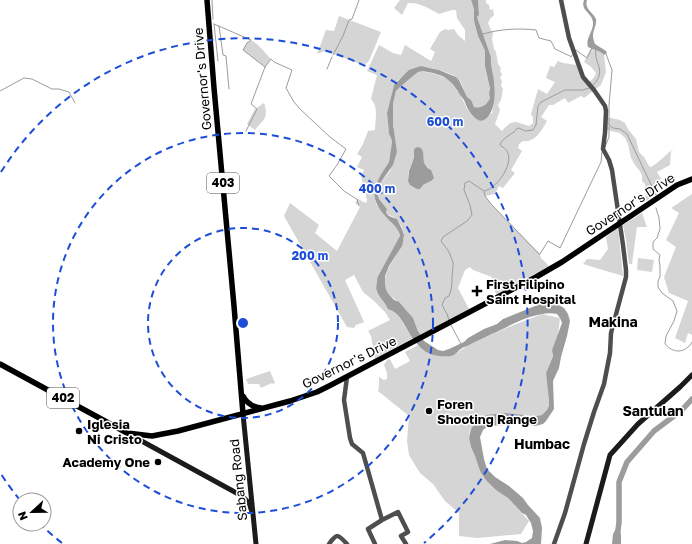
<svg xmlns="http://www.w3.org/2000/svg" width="692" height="544" font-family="'Golos Text',sans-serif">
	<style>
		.green { fill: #d5d5d5; fill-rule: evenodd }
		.water { fill: #9c9c9c }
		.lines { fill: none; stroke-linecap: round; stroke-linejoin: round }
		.stream { stroke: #9c9c9c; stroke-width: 1 }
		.river { stroke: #9c9c9c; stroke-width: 5.5 }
		.tertiary { stroke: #4e4e4e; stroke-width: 4.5 }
		.secondary { stroke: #1b1b1b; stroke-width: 5 }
		.primary { stroke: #000; stroke-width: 5.5 }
		.ring { fill: none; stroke: #1d4ed8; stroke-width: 2; stroke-dasharray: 7 5 }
		.poi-dot { fill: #000; stroke: #fff; stroke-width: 1.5 }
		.labels { text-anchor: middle; stroke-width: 3; stroke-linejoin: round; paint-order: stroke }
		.shield { fill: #fff; stroke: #4c4c4c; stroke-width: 1 }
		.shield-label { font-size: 12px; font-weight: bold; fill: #000 }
		.street-label { font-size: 13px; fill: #000; stroke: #fff }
		.poi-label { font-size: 13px; font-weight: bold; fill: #000; stroke: #fff; text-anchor: start }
		.neighbourhood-label { font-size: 14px; font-weight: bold; fill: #000; stroke: #fff }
		.centre { fill: #1d4ed8; stroke: #fff; stroke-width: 2 }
		.ring-label { font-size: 12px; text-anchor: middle; font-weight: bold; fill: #1d4ed8; stroke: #fff; stroke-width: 3; stroke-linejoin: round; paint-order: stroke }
	</style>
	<rect width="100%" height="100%" fill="#fff"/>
	<path class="green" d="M 400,0 L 471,0 L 474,9 L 474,21 L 478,36 L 485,51 L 485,66 L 490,90 L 489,93 L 491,98 C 488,104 481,109 474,107 C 471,103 470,101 467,97 C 463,91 463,82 457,78 C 449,71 431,68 421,66 L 398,80 L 394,85 L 387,113 L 389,134 L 391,138 L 392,142 L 389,162 L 375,185 L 374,192 L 376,204 L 397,228 L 400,237 L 377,278 C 379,285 380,295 384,302 C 386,307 392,308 395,312 C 402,320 407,330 413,338 L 375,358 L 371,336 L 368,331 L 390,320 L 385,312 L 374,301 L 363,292 L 354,275 L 345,280 L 364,322 L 356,325 L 354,328 L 347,327 L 284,216 L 290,203 L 319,225 L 315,233 L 337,251 L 360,207 L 355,203 L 358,199 L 366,203 L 367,200 L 361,176 L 364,170 L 357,167 L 362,157 L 357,154 L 363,144 L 368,131 L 375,130 C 375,119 379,108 371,99 L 377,75 L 367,71 L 379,45 L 393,53 L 401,55 L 405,45 L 431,61 L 435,52 L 430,49 L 440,32 L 445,29 L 448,30 L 454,29 L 458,35 L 465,41 L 465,30 L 457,18 L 456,10 L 452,10 L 439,14 C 430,9 419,2 408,3 L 402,15 L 394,8 Z
		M 478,0 L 486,0 L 486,3 L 489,5 L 490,10 L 493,9 L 494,15 L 490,19 L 488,23 L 491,30 L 493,33 L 492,39 L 494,49 L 496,52 L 498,64 L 501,68 L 500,71 L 502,74 L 500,78 L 502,81 L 501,86 L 503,89 L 501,100 L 498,105 L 500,110 L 495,124 L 502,131 C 514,118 514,122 529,126 L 533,123 L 533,118 L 531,114 L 538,89 L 547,94 L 555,82 L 546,78 L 550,66 L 554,67 L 558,61 L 563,63 L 577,65 L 586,83 C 591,81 594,79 596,73 L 591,67 L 584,62 L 591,48 C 596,51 601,51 604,55 L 606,72 L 601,85 L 584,98 L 581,96 L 568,103 L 565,98 L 553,105 L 549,105 L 541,117 L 547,121 C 542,130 535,143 523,141 L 519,144 L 518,148 L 522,151 L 511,170 L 515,173 L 503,188 L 499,186 L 495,194 L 485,196 L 491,204 L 540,254 L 540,255 L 541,258 L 549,266 L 497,295 L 492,286 L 492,277 L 473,270 L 470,267 L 465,270 L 458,288 L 469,309 L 420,335 C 417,329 416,323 412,318 C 409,313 405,308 400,304 C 393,297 386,294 385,283 C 383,264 414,244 400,224 C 399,222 396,218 394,217 C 390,215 389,216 386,213 L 387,209 L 379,199 L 377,193 L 381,182 L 390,171 L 397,152 L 394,130 L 393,126 L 393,104 L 396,91 L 401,86 L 418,72 L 420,71 L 436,74 L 449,80 L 461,96 L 467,109 L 477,120 L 492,113 L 494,103 L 495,89 L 494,81 L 490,62 L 491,57 L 477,17 L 479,15 ZM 414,149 L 424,155 C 423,161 423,167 429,168 L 431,181 L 423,185 L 408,181 C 408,177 408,173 409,170 C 412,162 415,158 414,149 Z
		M 339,16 L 381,32 L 369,61 C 366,64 364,65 360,64 L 325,51 L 317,54 L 326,30 L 334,31 Z
		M 251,40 L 258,45 L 271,59 L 265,67 L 243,50 L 247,43 Z
		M 264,103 C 269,118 264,119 255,130 L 247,124 L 255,109 Z
		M 607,117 L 620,120 L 625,123 L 628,129 L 636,139 L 639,152 L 644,157 L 649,166 L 651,167 C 658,163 671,151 676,145 L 671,151 L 670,165 L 657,172 L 661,179 L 655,182 L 660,192 L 646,201 L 645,184 L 642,181 L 642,175 L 639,170 L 635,165 L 631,158 L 628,144 L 625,138 L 620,133 L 607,130 Z
		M 692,194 L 692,335 L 688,333 L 685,343 L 675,338 L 688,301 L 669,293 L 664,277 L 676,247 L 666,240 L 679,213 L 671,208 Z
		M 642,213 L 647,227 L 637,227 L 632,264 L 629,264 L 626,240 L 623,225 Z
		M 618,227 L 623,276 L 583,264 L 587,259 L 600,260 L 608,249 L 606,237 Z
		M 638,258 L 654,260 L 652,272 L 637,270 Z
		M 542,314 L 560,318 L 558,335 L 552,350 L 553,355 L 546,373 L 551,408 L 542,415 L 531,417 L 523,415 L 475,423 L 470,430 L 469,438 L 471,447 L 475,456 L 480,471 L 497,490 L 508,498 L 529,521 L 521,534 L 477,538 L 459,536 L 459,513 L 445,501 L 433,484 L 420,473 L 409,455 L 407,441 L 409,416 L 378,391 L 379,385 L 379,377 L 384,380 L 387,379 L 387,373 L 384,365 L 387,360 L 390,359 L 395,369 L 410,361 L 405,352 L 418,345 L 423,350 L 454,355 L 467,346 L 506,328 Z
		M 270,371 L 275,383 L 273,384 L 272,383 L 261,388 L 259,384 L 248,384 L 246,379 Z"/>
	<path class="water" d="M 471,0 L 478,0 L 479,15 L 477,17 L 491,57 C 490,65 493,72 494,81 C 495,88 495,96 494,102 C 493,111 485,127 475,118 C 469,112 467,108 464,100 C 462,97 459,94 457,90 C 450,80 445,76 433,73 C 428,72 422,70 418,72 L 401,86 L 396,91 L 393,104 L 393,126 L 394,130 L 397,152 L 393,165 L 381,182 L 377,193 L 379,199 L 387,209 L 386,213 L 389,216 L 397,219 L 402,229 L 404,235 L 403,242 L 402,246 L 389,266 L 385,276 L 385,283 L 386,289 L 388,293 L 394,300 L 399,302 L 413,318 L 418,331 L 424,341 L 438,350 L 443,351 L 449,349 L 464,342 L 468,338 L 484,329 L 497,324 L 503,319 L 540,304 L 551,303 L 557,304 L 564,308 L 568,314 L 570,321 L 567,336 L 561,357 L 559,368 L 553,381 L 554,409 L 546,421 L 543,424 L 535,426 L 527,424 L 521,425 L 506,425 L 488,426 L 483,430 L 480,437 L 484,459 L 487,469 L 495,477 L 509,486 L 523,498 L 528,505 L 540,518 L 542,528 L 541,544 L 490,544 L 505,540 L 517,541 L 522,543 L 526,542 L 532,538 L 533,531 L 531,523 L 526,515 L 522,513 L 508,498 L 496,490 L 486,480 L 480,471 L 475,456 L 471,447 L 469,438 L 471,429 L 475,423 L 487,415 L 504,413 L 523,415 L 527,417 L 531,417 L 542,415 L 547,410 L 549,406 L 549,400 L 546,373 L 553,356 L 552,350 L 562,323 L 560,318 L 557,314 C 536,310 510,326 492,334 C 484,338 475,342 467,346 C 465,347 463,347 461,349 C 459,350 457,353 454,355 C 450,357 444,356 439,356 C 409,353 407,313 388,309 C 385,302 379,297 377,291 C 375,286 378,283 377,278 L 400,236 C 398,228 394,225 388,219 C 366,196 374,185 389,162 L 392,142 L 391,138 L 389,134 L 387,113 L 394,85 L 409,70 L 421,66 L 439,70 L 456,77 L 459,80 L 467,97 L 471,100 L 474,107 C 481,109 488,104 490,98 L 489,93 L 490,89 L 485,66 L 485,51 L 478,36 L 474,21 L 474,9 Z
		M 584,0 L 587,0 C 584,9 593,12 596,19 C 597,25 593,30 593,35 C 593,38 594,42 595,44 L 606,51 L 607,53 L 604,55 C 601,51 594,50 588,47 C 585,38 594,31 593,22 C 592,12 580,11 584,0 Z
		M 417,147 L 421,148 C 427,157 419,163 431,170 L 434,178 L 431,181 L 423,185 L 420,189 L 417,189 L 410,185 L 408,181 L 409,171 L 412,163 L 414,157 L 414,149 Z
		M 618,525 L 621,535 L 621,544 L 612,544 L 613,534 Z"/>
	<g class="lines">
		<path class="stream" d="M 212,0 L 213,19
			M 214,24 L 251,40 L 247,43 L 243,50 L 265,67
			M 214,24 L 218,61
			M 219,26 L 220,33 L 223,55 L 226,56 L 229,89
			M 483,34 C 500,29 518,28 536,30 L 539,38 L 551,41 L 555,49 L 570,56 L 571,57 L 572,55
			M 575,51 L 576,50 L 587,58 L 592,48
			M 606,54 L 612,70 L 609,105 L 609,125 L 613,128 L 620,129 L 627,134 L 656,195
			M 333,55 L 343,36 L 349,20 L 352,19 L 359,0
			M 327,69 L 332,57
			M 593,85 C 608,70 593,64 596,49
			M 0,91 L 24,78 L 32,79 L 52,89 L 59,89 L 69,92 L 75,103
			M 246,131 L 257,109 L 251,104 L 265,67 L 271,59 L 274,62 L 292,70 L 286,88 L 294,102 L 300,109 L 330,137 L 346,149 L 337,165 L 329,176 L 344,191 L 358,200 L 357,201 L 359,205
			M 605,147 L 609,137 L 609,127
			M 484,192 L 485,196 L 491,204 L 539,254 L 540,254 L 548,241 L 560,248 L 601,162 L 602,152
			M 656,208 L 659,218 L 660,229 L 657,238 L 653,242 L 653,249 L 660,255 L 659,260 L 660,266 L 660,277 L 658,281 L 658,287 L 662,293 L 673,301 L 677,311 L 674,321 L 666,336 L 665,344 C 671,351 680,354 688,347 C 690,346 691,344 692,342
			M 449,320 L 447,314 L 442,305 L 445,298 L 449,296 L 451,290 L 452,283 L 452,276 L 453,268 L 453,262 L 449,252 L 441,241 L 443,237 L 467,221 L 472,215 L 470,205 L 464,190 L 465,183 L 469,181 L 484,191 C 498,189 521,155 501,146 L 500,144 C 504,138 508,136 514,132 C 519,127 513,130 519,128 L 525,131 L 533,130 L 536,125 L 538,106 L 541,102 L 565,90 L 583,90 L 589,88
			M 451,325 L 461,344"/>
		<path class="river" d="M 617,544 L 617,539 L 619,522 L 619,482 L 627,462 L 654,431 L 682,410 L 692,399"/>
		<path class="tertiary" d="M 347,377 L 344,400 L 350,438 L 352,444 L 363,453 L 382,520
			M 329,544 C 337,533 338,534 347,544
			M 375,544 L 368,529 L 382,520 L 398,512 L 408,532 L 401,536 L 406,544
			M 554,544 L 565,513 L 584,444 L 594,412 L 604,384 L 610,353 L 611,333 L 626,277 L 626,270 L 623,245 L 612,170 L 609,160 L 603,149 L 605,133 L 606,111 L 605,106 L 594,90 L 583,77 L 569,38 L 561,0"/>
		<path class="secondary" d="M 243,414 L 256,544
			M 127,433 L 242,496 L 249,503 L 252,512
			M 586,544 L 610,455 L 638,424 L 680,387 L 692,375"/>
		<path class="primary" d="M 207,0 L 214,88 L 234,306 L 243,414
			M 0,364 L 127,433 L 152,436 L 178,431 L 290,401 L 317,392 L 331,385 L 536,277 L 562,262 L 677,185 L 692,179
			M 243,396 C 247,404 253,407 261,408"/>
	</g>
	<g class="ring">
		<circle cx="243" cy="323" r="95"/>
		<circle cx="243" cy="323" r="190"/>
		<path d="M62 543A285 285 0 0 1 41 525M20 500A285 285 0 0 1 1 474M1 172A285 285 0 1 1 424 543"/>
	</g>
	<g class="poi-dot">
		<path d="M475 285h4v4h4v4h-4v4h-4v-4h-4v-4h4z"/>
		<circle cx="429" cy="411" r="4"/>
		<circle cx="79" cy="431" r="4"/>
		<circle cx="158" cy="462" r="4"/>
	</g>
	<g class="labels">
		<g class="shield">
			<rect x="207" y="173" width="32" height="20" rx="3"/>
			<rect x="47" y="388" width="32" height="20" rx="3"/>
		</g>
		<g class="shield-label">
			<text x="223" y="187">403</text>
			<text x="63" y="402">402</text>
		</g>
		<g class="street-label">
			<text transform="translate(202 79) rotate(-95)" y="5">Governor's Drive</text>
			<text transform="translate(630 204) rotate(-33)" y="5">Governor's Drive</text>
			<text transform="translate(349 362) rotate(-26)" y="5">Governor's Drive</text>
			<text transform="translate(238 480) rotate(-96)" y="5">Sabang Road</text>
		</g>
		<g class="poi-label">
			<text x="486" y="289">First Filipino<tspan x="486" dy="15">Saint Hospital</tspan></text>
			<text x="437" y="409">Foren<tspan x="437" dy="15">Shooting Range</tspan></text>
			<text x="87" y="429">Iglesia<tspan x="87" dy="15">Ni Cristo</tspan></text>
			<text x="150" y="467" text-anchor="end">Academy One</text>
		</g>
		<g class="neighbourhood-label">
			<text x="613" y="327">Makina</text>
			<text x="653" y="416">Santulan</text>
			<text x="542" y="449">Humbac</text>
		</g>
	</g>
	<circle cx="243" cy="323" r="6" class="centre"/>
	<g class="ring-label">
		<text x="445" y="126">600 m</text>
		<text x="377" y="193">400 m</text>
		<text x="310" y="260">200 m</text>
	</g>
	<g transform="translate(32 512) rotate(248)"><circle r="19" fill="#ffffff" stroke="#999999"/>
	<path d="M0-3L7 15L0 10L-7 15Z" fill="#000000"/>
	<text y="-6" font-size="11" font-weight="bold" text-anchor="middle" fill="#000000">N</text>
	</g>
</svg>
